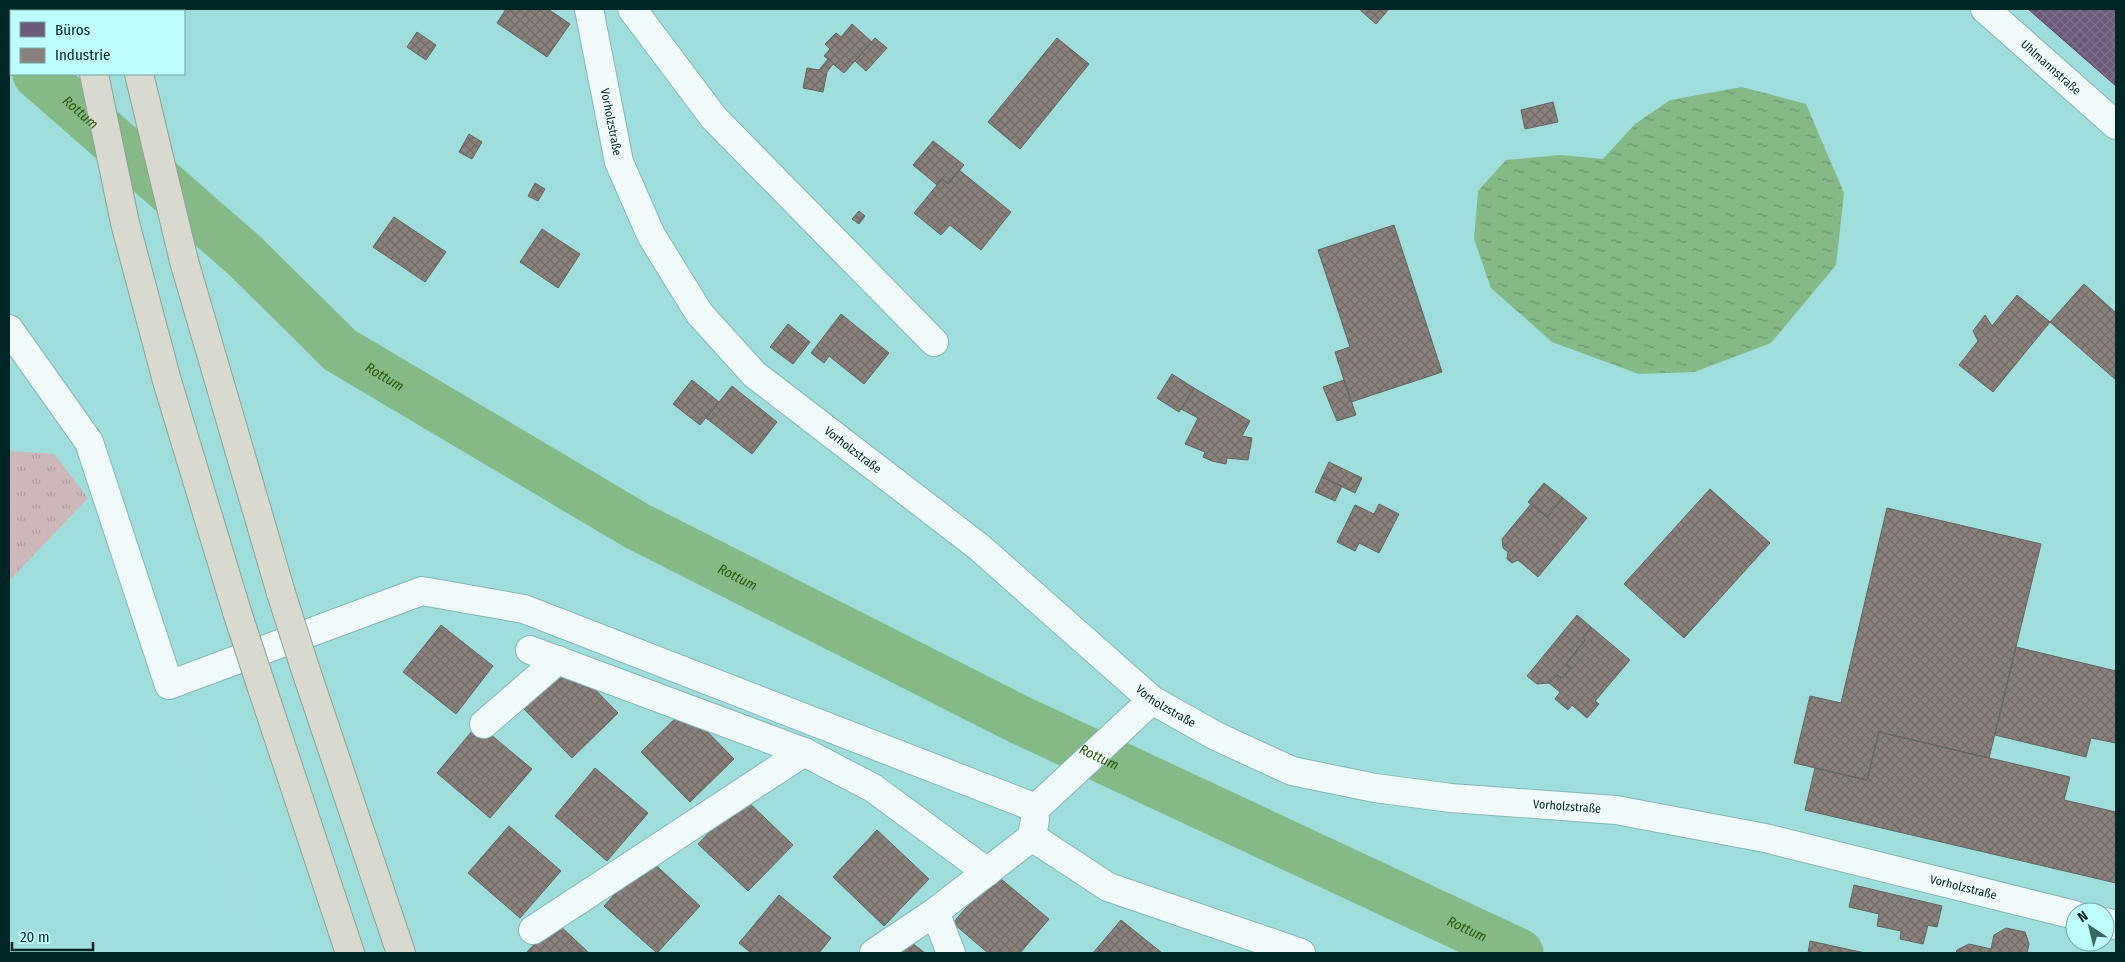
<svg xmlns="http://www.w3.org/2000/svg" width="2125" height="962" font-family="'Fira Sans Condensed',sans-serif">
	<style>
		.grass { fill: url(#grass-tufts) }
		.water { fill: url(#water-ripples) }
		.offices { fill: url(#offices-cross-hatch); stroke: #4c4960 }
		.industry { fill: url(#industry-cross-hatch); stroke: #616562 }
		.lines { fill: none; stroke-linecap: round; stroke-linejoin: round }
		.river { stroke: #85b986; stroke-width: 49 }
		.minor-casing { stroke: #85b7b7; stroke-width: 30 }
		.highway-casing { stroke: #8ca296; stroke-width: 30 }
		.path { stroke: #bccfcf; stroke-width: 3; stroke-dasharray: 1 4; stroke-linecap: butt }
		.minor { stroke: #f1fafa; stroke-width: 28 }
		.highway { stroke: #d9dacf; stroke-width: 28 }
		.highway-bridge-casing { stroke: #8ca296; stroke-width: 30; stroke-linecap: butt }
		.highway-bridge { stroke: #d9dacf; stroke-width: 28 }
		.labels { text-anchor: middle; stroke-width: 5; stroke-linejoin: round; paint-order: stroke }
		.street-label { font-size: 12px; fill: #002525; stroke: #befcfc }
		.water-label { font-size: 14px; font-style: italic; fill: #2a5705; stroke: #befcfc }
	</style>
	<defs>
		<pattern id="grass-tufts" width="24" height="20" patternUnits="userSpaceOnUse" patternTransform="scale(1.25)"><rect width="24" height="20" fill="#ceb7ba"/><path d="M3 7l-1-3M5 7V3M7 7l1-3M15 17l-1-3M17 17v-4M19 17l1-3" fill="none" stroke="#af9da0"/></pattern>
		<pattern id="water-ripples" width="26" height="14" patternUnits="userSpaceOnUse" patternTransform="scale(1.25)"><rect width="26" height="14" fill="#85b986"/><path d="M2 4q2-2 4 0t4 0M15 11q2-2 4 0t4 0" fill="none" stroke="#6a966d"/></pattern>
		<pattern id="offices-cross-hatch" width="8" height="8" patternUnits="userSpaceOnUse" patternTransform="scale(1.25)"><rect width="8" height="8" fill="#6d597a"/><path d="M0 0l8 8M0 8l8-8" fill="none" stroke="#7e728b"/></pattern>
		<pattern id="industry-cross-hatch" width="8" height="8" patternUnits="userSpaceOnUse" patternTransform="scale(1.25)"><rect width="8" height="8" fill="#8a817c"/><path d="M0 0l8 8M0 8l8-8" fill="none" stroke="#6e6965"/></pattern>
	</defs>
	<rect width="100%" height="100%" fill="#a0dddd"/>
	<path class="grass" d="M 9,451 L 54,454 L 88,498 L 9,581 Z"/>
	<path class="water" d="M 1742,87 L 1806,104 L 1844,193 L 1836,265 L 1771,343 L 1694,372 L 1639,374 L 1552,342 L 1491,288 L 1474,239 L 1478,191 L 1506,160 L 1561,155 L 1603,159 L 1635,124 L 1670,100 Z"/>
	<path class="offices" d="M 2028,9 L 2116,9 L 2116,86 Z"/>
	<path class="industry" d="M 506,9 L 548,9 L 570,24 L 547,57 L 497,23 Z
		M 1359,9 L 1389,9 L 1376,24 Z
		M 852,24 L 872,42 L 844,73 L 833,64 L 827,72 L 823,92 L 803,88 L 807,68 L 819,70 L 828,59 L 824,56 L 830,49 L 825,44 L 836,33 L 841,37 Z
		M 417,32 L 436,45 L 426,60 L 407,47 Z
		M 875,38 L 887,48 L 866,71 L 855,61 Z
		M 1057,38 L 1089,64 L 1020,149 L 988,122 Z
		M 1553,102 L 1558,122 L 1525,129 L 1521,110 Z
		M 469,134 L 482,142 L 472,159 L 459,152 Z
		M 933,141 L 964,165 L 948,184 L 942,179 L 937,185 L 913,165 Z
		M 959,170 L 1011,212 L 981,250 L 950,225 L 941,235 L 914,213 L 942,179 L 948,184 Z
		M 535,183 L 545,189 L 538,201 L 528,196 Z
		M 859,211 L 865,216 L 859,224 L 852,219 Z
		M 394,217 L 446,252 L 425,282 L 373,247 Z
		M 1394,225 L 1442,372 L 1351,402 L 1335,352 L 1350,347 L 1318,250 Z
		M 542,229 L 580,254 L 558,288 L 520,262 Z
		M 2084,284 L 2116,313 L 2116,380 L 2050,322 Z
		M 2017,295 L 2050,322 L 1993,392 L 1959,365 L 1978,341 L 1973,331 L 1985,315 L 1992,326 Z
		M 841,314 L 889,353 L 864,384 L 829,356 L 824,363 L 811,353 Z
		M 788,324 L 810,342 L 793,364 L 770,347 Z
		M 1172,374 L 1194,388 L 1179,412 L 1157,398 Z
		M 692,380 L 719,402 L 700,425 L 673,404 Z
		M 1344,380 L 1356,415 L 1337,421 L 1323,387 Z
		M 732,386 L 777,422 L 752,454 L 706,418 Z
		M 1194,388 L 1250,421 L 1242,436 L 1252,438 L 1248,460 L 1227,458 L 1226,464 L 1212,461 L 1203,457 L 1205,452 L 1185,444 L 1198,418 L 1181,409 Z
		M 1329,462 L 1362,478 L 1355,493 L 1322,477 Z
		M 1322,477 L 1342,486 L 1335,501 L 1315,492 Z
		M 1544,483 L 1563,498 L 1547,517 L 1528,502 Z
		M 1710,489 L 1770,543 L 1684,638 L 1624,584 Z
		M 1563,498 L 1587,518 L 1538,577 L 1518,560 L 1512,563 L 1507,559 L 1508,552 L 1503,548 L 1502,539 L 1531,504 L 1547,517 Z
		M 1379,504 L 1399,514 L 1379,553 L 1359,543 L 1355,551 L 1337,542 L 1355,505 L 1374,514 Z
		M 1887,508 L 2041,544 L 1989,758 L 1879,732 L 1867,780 L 1794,763 L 1810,696 L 1841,703 Z
		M 1577,615 L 1591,627 L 1583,637 L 1585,640 L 1566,664 L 1571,668 L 1562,678 L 1557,675 L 1549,683 L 1537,684 L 1527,676 Z
		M 441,625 L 493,666 L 456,714 L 403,672 Z
		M 1591,627 L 1630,660 L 1595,701 L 1599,704 L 1587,718 L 1572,705 L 1568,710 L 1555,699 L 1560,692 L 1549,683 L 1557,675 L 1562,678 L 1571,668 L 1566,664 L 1585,640 L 1583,637 Z
		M 2016,647 L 2116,671 L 2116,743 L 2091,738 L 2086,757 L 1995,735 Z
		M 569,663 L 618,713 L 572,758 L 523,708 Z
		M 685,709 L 734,759 L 690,802 L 641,752 Z
		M 478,724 L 532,769 L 490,818 L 437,773 Z
		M 1879,732 L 2070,777 L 2064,800 L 2116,812 L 2116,883 L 1805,810 L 1815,768 L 1867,780 Z
		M 595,768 L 648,813 L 607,861 L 555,816 Z
		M 743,797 L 793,845 L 748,891 L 698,844 Z
		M 509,826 L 561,871 L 520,918 L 468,873 Z
		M 877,830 L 929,879 L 884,926 L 833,877 Z
		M 648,858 L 700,906 L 657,953 L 604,906 Z
		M 995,874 L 1049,919 L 1020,953 L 988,953 L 953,923 Z
		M 1854,885 L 1942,906 L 1937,927 L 1928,925 L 1923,944 L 1900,939 L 1901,931 L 1877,926 L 1879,914 L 1849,907 Z
		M 779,895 L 831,938 L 819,953 L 751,953 L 739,943 Z
		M 1121,920 L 1162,953 L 1093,953 Z
		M 556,922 L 589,953 L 526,953 Z
		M 2006,928 L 2025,932 L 2029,944 L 2027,953 L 1956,953 L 1957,950 L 1969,944 L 1991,949 L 1994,935 Z
		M 903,936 L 925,953 L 890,953 Z
		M 1810,941 L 1865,953 L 1808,953 Z"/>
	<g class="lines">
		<g class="river">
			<path d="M 9,47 L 11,51"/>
			<path id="s1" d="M 37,74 L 245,256 L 340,350 L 637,526 L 1018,719 L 1519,953"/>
		</g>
		<g class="minor-casing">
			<g id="minor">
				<path id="s2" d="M 589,9 L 619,162 L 651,235 L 699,313 L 754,374 L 979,547 L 1152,700 L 1216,736 L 1292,771 L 1375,788 L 1451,798 L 1616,810 L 1765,838 L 2075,915"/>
				<path d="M 632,9 L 714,118 L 934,342"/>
				<path id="s3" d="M 1985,9 L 2116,125"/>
				<path d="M 9,329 L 89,442 L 169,685 L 422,591 L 524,609 L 1036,808 L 1152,700"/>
				<path d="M 530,650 L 804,752 L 873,788 L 987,872"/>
				<path d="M 484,724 L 558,660"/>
				<path d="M 1032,837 L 1108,887 L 1301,953"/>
				<path d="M 935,912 L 951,953"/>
				<path d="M 2105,922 L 2116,925"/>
				<path d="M 533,930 L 804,752"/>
				<path d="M 874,953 L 935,912 L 1032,837 L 1035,819"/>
			</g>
		</g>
		<g class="highway-casing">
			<path id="highway" d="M 81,9 L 81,11
				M 124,9 L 124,11
				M 94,74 L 125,223 L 167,381 L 237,612
				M 139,74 L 184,261 L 281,593
				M 305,668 L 401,953
				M 262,688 L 350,953"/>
		</g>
		<path class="path" d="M 178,711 L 238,884 L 259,953"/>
		<use href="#minor" class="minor"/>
		<use href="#highway" class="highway"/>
		<g class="highway-bridge-casing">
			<path id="highway-bridge" d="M 281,593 L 305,668
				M 237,612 L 262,688"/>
		</g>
		<use href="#highway-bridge" class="highway-bridge"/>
	</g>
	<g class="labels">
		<g class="street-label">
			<text dy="4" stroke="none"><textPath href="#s3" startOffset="88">Uhlmannstraße</textPath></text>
			<text dy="4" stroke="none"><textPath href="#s2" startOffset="115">Vorholzstraße</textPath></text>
			<text dy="4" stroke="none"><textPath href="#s2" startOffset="534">Vorholzstraße</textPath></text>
			<text dy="4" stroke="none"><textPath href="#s2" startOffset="939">Vorholzstraße</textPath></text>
			<text dy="4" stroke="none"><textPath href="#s2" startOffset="1359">Vorholzstraße</textPath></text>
			<text dy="4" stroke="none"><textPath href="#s2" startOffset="1764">Vorholzstraße</textPath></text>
		</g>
		<g class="water-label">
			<text dy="5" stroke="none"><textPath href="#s1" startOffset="58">Rottum</textPath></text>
			<text dy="5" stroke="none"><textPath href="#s1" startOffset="462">Rottum</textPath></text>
			<text dy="5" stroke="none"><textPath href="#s1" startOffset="868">Rottum</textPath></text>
			<text dy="5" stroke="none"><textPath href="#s1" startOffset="1272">Rottum</textPath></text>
			<text dy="5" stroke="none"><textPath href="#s1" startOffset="1678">Rottum</textPath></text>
		</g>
	</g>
	<rect width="2125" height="962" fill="none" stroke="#002525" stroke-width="20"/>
	<rect x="10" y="10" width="175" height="65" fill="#befcfc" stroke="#72a6a6"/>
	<rect x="20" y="22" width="25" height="15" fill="#6d597a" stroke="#72a6a6"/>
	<text x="55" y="35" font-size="15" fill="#002525">Büros</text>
	<rect x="20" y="48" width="25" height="15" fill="#8a817c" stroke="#72a6a6"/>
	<text x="55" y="60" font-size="15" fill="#002525">Industrie</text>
	<g transform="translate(2090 927) rotate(325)"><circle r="24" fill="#befcfc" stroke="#72a6a6"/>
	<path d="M0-4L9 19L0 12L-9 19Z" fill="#386565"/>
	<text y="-8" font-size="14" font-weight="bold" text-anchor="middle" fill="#002525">N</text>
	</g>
	<path d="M12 942v8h81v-8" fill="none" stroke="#002525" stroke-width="2.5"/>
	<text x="20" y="942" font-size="15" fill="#002525" stroke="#befcfc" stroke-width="4" paint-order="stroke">20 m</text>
</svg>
